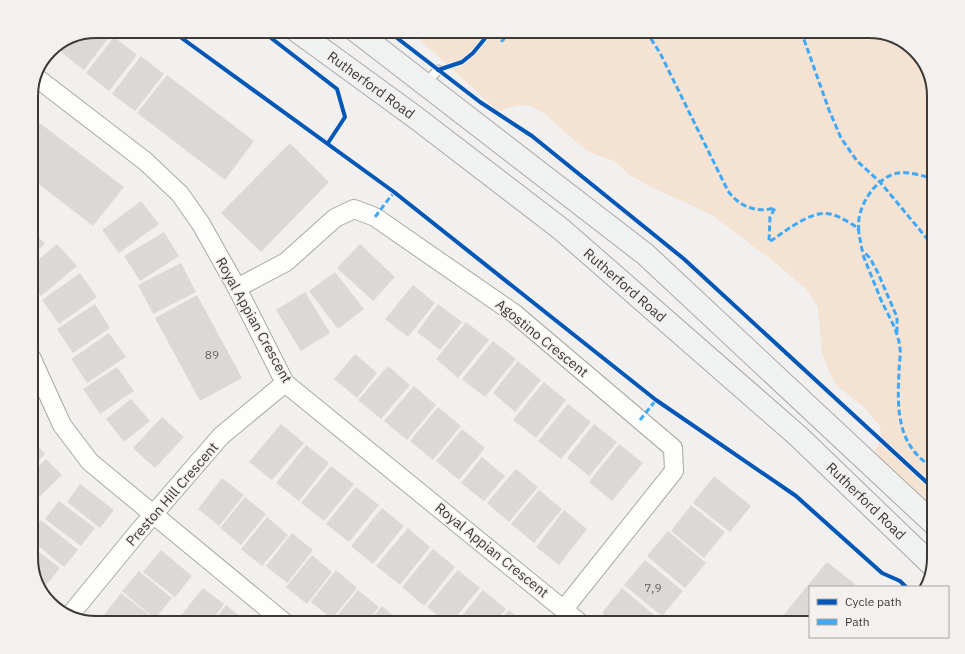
<svg xmlns="http://www.w3.org/2000/svg" width="965" height="654" font-family="'IBM Plex Sans',sans-serif">
	<style>
		.green { fill: #f4e2d2 }
		.building { fill: #dbd9d8 }
		.lines { fill: none; stroke-linecap: round; stroke-linejoin: round }
		.lane-casing { stroke: #a9a8a7; stroke-width: 11 }
		.street-casing { stroke: #a9a8a7; stroke-width: 20 }
		.secondary-casing { stroke: #a9a8a7; stroke-width: 24 }
		.lane { stroke: #fdfdfc; stroke-width: 9 }
		.street { stroke: #fdfdfc; stroke-width: 18 }
		.secondary { stroke: #eff2f1; stroke-width: 22 }
		.quiet { stroke: #3fa9f5; stroke-width: 3; stroke-dasharray: 6 3; stroke-linecap: butt }
		.cycleway-casing { stroke: #f3f0ed; stroke-width: 6 }
		.cycleway { stroke: #0057b8; stroke-width: 4 }
		.labels { text-anchor: middle; stroke-width: 3; stroke-linejoin: round; paint-order: stroke }
		.number-label { font-size: 12px; fill: #656462 }
		.street-label { font-size: 14px; fill: #3b3a38; stroke: #f3f0ed }
		.rim { fill: none; stroke: #3b3a38; stroke-width: 2 }
	</style>
	<rect width="100%" height="100%" fill="#f2f0ee"/>
	<path class="green" d="M 410,31 L 869,31 L 905,42 L 927,67 L 934,96 L 934,511 L 872,456 L 877,447 L 881,436 L 880,426 L 864,407 L 837,386 L 830,374 L 822,353 L 818,307 L 806,289 L 774,262 L 712,215 L 649,186 L 630,175 L 614,161 L 589,152 L 569,136 L 544,113 L 531,106 L 521,105 L 504,109 L 499,112 Z"/>
	<path class="building" d="M 96,31 L 106,31 L 111,35 L 84,70 L 61,52 L 69,42 Z
		M 114,37 L 137,55 L 109,91 L 86,73 Z
		M 141,56 L 164,74 L 135,111 L 112,94 Z
		M 167,75 L 254,141 L 225,180 L 137,113 Z
		M 31,109 L 36,112 L 31,119 Z
		M 37,121 L 124,187 L 93,226 L 31,178 L 31,128 Z
		M 290,143 L 329,182 L 261,252 L 221,213 Z
		M 141,201 L 159,224 L 119,253 L 102,230 Z
		M 31,231 L 45,243 L 31,258 Z
		M 164,232 L 179,256 L 140,281 L 124,256 Z
		M 57,244 L 77,266 L 41,296 L 31,284 L 31,266 Z
		M 360,244 L 395,277 L 373,301 L 337,268 Z
		M 181,263 L 196,292 L 153,314 L 138,285 Z
		M 335,272 L 364,309 L 338,329 L 309,291 Z
		M 80,273 L 97,297 L 59,324 L 42,300 Z
		M 413,285 L 435,303 L 408,337 L 385,319 Z
		M 305,292 L 330,333 L 301,351 L 276,310 Z
		M 197,295 L 242,378 L 200,401 L 155,318 Z
		M 95,304 L 110,328 L 73,353 L 57,329 Z
		M 438,304 L 462,322 L 440,350 L 417,332 Z
		M 466,322 L 489,340 L 458,378 L 436,359 Z
		M 109,333 L 126,357 L 87,383 L 71,359 Z
		M 493,341 L 516,359 L 485,397 L 462,379 Z
		M 355,354 L 377,373 L 357,398 L 334,379 Z
		M 518,361 L 541,380 L 515,412 L 493,393 Z
		M 388,366 L 410,385 L 381,419 L 358,400 Z
		M 117,367 L 134,391 L 100,414 L 83,389 Z
		M 544,382 L 566,400 L 536,438 L 513,420 Z
		M 414,386 L 436,405 L 407,440 L 384,421 Z
		M 131,399 L 150,421 L 124,442 L 106,419 Z
		M 568,404 L 591,422 L 561,459 L 538,441 Z
		M 438,407 L 461,426 L 433,460 L 410,441 Z
		M 162,417 L 184,437 L 155,468 L 133,448 Z
		M 281,424 L 304,443 L 272,480 L 249,462 Z
		M 594,424 L 617,442 L 589,476 L 567,458 Z
		M 462,429 L 485,448 L 459,480 L 436,461 Z
		M 31,439 L 45,454 L 31,468 Z
		M 619,444 L 643,463 L 612,501 L 589,482 Z
		M 306,445 L 329,463 L 299,501 L 276,483 Z
		M 482,457 L 505,476 L 484,501 L 461,483 Z
		M 46,459 L 62,475 L 31,505 L 31,474 Z
		M 331,466 L 354,484 L 324,521 L 301,503 Z
		M 516,469 L 538,487 L 509,522 L 487,503 Z
		M 714,476 L 751,506 L 730,532 L 693,503 Z
		M 222,478 L 244,495 L 219,526 L 198,509 Z
		M 80,484 L 114,510 L 100,528 L 67,502 Z
		M 356,487 L 379,505 L 349,542 L 326,524 Z
		M 539,490 L 562,509 L 534,543 L 511,524 Z
		M 245,497 L 266,514 L 241,545 L 220,528 Z
		M 59,501 L 95,528 L 81,546 L 45,519 Z
		M 691,505 L 725,532 L 704,558 L 671,531 Z
		M 382,508 L 404,526 L 373,564 L 351,546 Z
		M 564,510 L 587,529 L 559,565 L 536,547 Z
		M 267,517 L 288,535 L 262,566 L 241,549 Z
		M 41,520 L 78,550 L 64,567 L 31,540 L 31,532 Z
		M 408,528 L 430,547 L 400,585 L 376,566 Z
		M 668,531 L 706,563 L 685,588 L 647,556 Z
		M 292,533 L 313,550 L 287,583 L 266,566 Z
		M 31,546 L 60,568 L 46,585 L 36,577 L 31,562 Z
		M 433,549 L 455,567 L 424,606 L 402,587 Z
		M 161,550 L 192,576 L 175,597 L 143,572 Z
		M 312,555 L 332,572 L 307,604 L 286,587 Z
		M 645,560 L 683,591 L 662,616 L 624,585 Z
		M 827,562 L 855,584 L 855,587 L 810,587 L 810,623 L 777,623 Z
		M 336,570 L 357,588 L 332,619 L 311,602 Z
		M 458,570 L 480,588 L 451,623 L 447,623 L 427,607 Z
		M 139,571 L 172,598 L 155,619 L 122,591 Z
		M 38,584 L 46,591 L 43,594 L 40,590 Z
		M 203,588 L 224,604 L 210,623 L 183,623 L 178,619 Z
		M 622,588 L 659,619 L 655,623 L 614,623 L 602,613 Z
		M 358,590 L 379,607 L 366,623 L 337,623 L 334,620 Z
		M 483,590 L 506,609 L 494,623 L 456,623 Z
		M 121,593 L 154,619 L 151,623 L 101,623 L 106,617 L 104,615 Z
		M 226,605 L 247,622 L 246,623 L 212,623 Z
		M 382,606 L 402,623 L 368,623 Z
		M 509,610 L 525,623 L 498,623 Z"/>
	<g class="lines">
		<g class="lane-casing">
			<path id="lane" d="M 425,84 L 438,70"/>
		</g>
		<g class="street-casing">
			<path id="street" d="M 37,78 L 145,161 L 180,194 L 201,224 L 237,288 L 285,383 L 580,623
				M 237,288 L 286,262 L 335,218 L 354,209 L 375,217 L 515,314 L 673,448 L 674,471 L 564,609
				M 31,357 L 62,425 L 90,462 L 285,623
				M 70,615 L 138,532 L 221,436 L 285,383"/>
		</g>
		<g class="secondary-casing">
			<path id="secondary" d="M 297,31 L 415,117 L 561,229 L 798,436 L 932,565
				M 356,31 L 645,254 L 934,524"/>
		</g>
		<use href="#lane" class="lane"/>
		<use href="#street" class="street"/>
		<use href="#secondary" class="secondary"/>
		<path class="quiet" d="M 510,31 L 502,41 L 513,31
			M 646,31 L 660,53 L 728,191 C 740,207 756,213 775,208 L 770,217 L 769,242 C 785,232 810,210 830,214 C 840,216 850,223 858,228 L 862,250 L 870,258 L 878,273 L 897,317 L 897,335
			M 801,31 L 829,110 L 841,138 L 857,161 L 880,182 L 934,247
			M 375,217 L 394,192
			M 859,231 C 855,209 875,177 898,173 C 906,171 927,176 934,180
			M 863,255 C 869,270 875,285 881,300 C 888,315 898,330 900,348 C 901,355 899,364 899,372 C 897,410 897,447 934,468
			M 640,420 L 656,400"/>
		<g class="cycleway-casing">
			<path id="cycleway" d="M 172,31 L 394,192 L 656,400 L 796,496 L 882,573 L 900,581 L 906,587
				M 262,31 L 337,89 L 345,117 L 328,143
				M 388,31 L 480,102 L 532,136 L 684,259 L 934,489
				M 438,70 L 462,62 L 473,53 L 491,31"/>
		</g>
		<use href="#cycleway" class="cycleway"/>
	</g>
	<g class="labels">
		<g class="number-label">
			<text x="212" y="359">89</text>
			<text x="653" y="592">7,9</text>
		</g>
		<g class="street-label">
			<text transform="translate(371 85) rotate(36)" y="5">Rutherford Road</text>
			<text transform="translate(625 285) rotate(41)" y="5">Rutherford Road</text>
			<text transform="translate(254 320) rotate(61)" y="5">Royal Appian Crescent</text>
			<text transform="translate(542 338) rotate(39)" y="5">Agostino Crescent</text>
			<text transform="translate(172 494) rotate(-49)" y="5">Preston Hill Crescent</text>
			<text transform="translate(866 501) rotate(44)" y="5">Rutherford Road</text>
			<text transform="translate(492 550) rotate(39)" y="5">Royal Appian Crescent</text>
		</g>
	</g>
	<path d="M0 0H965V654H0ZM96 38H869A58 58 0 0 1 927 96V558A58 58 0 0 1 869 616H96A58 58 0 0 1 38 558V96A58 58 0 0 1 96 38Z" fill="#f3f0ed" fill-rule="evenodd"/>
	<path class="rim" d="M96 38H869A58 58 0 0 1 927 96V558A58 58 0 0 1 869 616H96A58 58 0 0 1 38 558V96A58 58 0 0 1 96 38Z"/>
	<rect x="809" y="586" width="140" height="52" fill="#f3f0ed" stroke="#a9a7a5"/>
	<rect x="817" y="599" width="20" height="6" fill="#0057b8" stroke="#a9a7a5"/>
	<text x="845" y="606" font-size="12" fill="#3b3a38">Cycle path</text>
	<rect x="817" y="619" width="20" height="6" fill="#3fa9f5" stroke="#a9a7a5"/>
	<text x="845" y="626" font-size="12" fill="#3b3a38">Path</text>
</svg>
